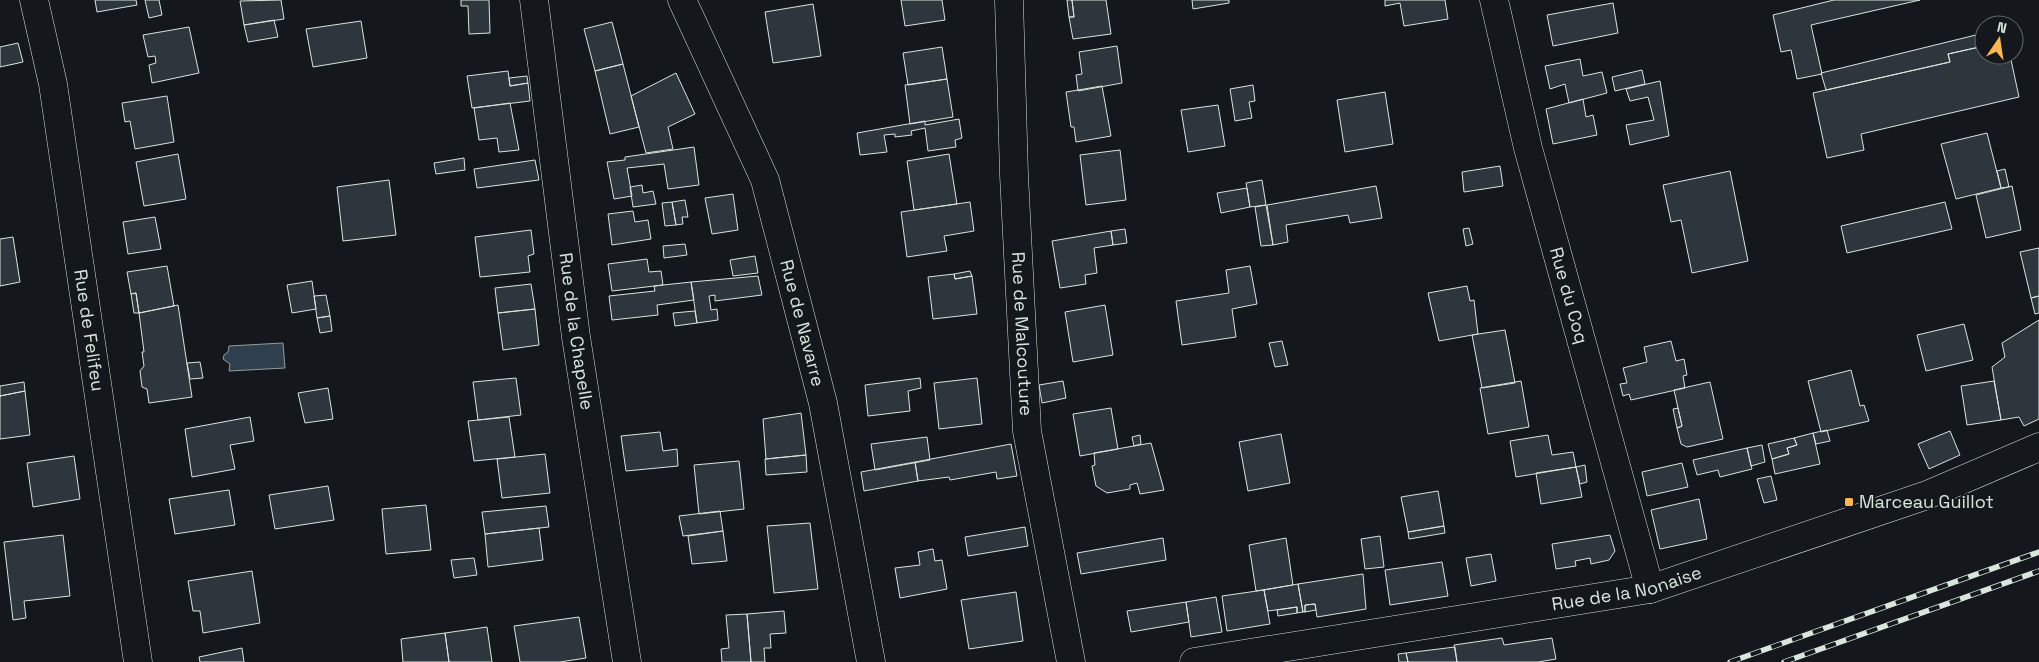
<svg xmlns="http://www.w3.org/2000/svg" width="2039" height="662" font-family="'Space Grotesk',sans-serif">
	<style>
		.water { fill: #2f3f4d; stroke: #939e99 }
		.building { fill: #2c363c; stroke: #d8e6dc }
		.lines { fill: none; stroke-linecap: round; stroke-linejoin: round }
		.street-casing { stroke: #d8e6dc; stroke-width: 29 }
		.secondary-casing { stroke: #d8e6dc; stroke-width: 29 }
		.street { stroke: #14181c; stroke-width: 28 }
		.secondary { stroke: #14181c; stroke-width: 28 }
		.rail-casing { stroke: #d8e6dc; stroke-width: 5.5 }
		.rail { stroke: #14181c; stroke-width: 4; stroke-dasharray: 11; stroke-linecap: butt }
		.poi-dot { fill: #ffb74d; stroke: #14181c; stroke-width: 2 }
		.labels { text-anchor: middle; stroke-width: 4; stroke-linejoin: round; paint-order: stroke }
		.street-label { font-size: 18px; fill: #d8e6dc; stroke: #14181c }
		.poi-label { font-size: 18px; fill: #d8e6dc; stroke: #14181c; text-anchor: start }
	</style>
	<rect width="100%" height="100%" fill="#14181c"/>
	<path class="water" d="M 283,343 L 285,368 L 229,371 L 230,364 L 223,359 L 224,355 L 228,352 L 229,346 Z"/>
	<path class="building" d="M 95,0 L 136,0 L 137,5 L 97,12 Z
		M 145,0 L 159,0 L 162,15 L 149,18 Z
		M 281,0 L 284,19 L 244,25 L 240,1 Z
		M 461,0 L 489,0 L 490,33 L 469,34 L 468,6 L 461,6 Z
		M 901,0 L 942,0 L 945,20 L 905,26 Z
		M 1067,0 L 1072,0 L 1074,17 L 1069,17 Z
		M 1072,0 L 1106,0 L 1111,34 L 1073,39 L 1069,17 L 1074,17 Z
		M 1192,0 L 1229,0 L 1229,3 L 1193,9 Z
		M 1385,0 L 1445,0 L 1448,19 L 1404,26 L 1400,3 L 1385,6 Z
		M 1834,0 L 1920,0 L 1811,25 L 1822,74 L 1797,79 L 1791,50 L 1781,52 L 1773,15 Z
		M 1613,3 L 1618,33 L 1553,46 L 1547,15 Z
		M 813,4 L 821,56 L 773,63 L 765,12 Z
		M 274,20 L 278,37 L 248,42 L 244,25 Z
		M 361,21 L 367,58 L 313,67 L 306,29 Z
		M 612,22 L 623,64 L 595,71 L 584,29 Z
		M 189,27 L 199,73 L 152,83 L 149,65 L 156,63 L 155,56 L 148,57 L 143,35 Z
		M 1984,33 L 1984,46 L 1948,54 L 1950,62 L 1826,90 L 1821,73 Z
		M 18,43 L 23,62 L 0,67 L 0,47 Z
		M 1117,46 L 1122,83 L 1078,91 L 1076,75 L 1082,74 L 1079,52 Z
		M 1984,46 L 1984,55 L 2010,55 L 2019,97 L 1861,134 L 1864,150 L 1827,158 L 1813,93 L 1950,62 L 1948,54 Z
		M 942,47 L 947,79 L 908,85 L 903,53 Z
		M 1580,59 L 1583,76 L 1602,72 L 1607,93 L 1569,103 L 1565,84 L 1550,89 L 1545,66 Z
		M 623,64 L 639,127 L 610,134 L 595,71 Z
		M 1642,70 L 1645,84 L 1615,91 L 1612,77 Z
		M 508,71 L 510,86 L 528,83 L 530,101 L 472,108 L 467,76 Z
		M 676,73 L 695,114 L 668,127 L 673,149 L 646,153 L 631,96 Z
		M 527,76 L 528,83 L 510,86 L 509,78 Z
		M 947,79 L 953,117 L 910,124 L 905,85 Z
		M 1660,81 L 1669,136 L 1630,145 L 1626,125 L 1654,120 L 1648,97 L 1630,101 L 1626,89 Z
		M 1253,85 L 1255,101 L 1249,102 L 1252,118 L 1235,121 L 1230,89 Z
		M 1102,86 L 1111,136 L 1076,142 L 1074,127 L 1071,127 L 1066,92 Z
		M 1385,92 L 1393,144 L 1345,152 L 1337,100 Z
		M 167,96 L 174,142 L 135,149 L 130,121 L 125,122 L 122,103 Z
		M 1583,99 L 1586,117 L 1593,115 L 1597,135 L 1553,144 L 1546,109 Z
		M 510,103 L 519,150 L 499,152 L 497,138 L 479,140 L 474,108 Z
		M 1218,105 L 1225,146 L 1188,152 L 1181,110 Z
		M 959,119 L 962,138 L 955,140 L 956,147 L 928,151 L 925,128 L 911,131 L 912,135 L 895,137 L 895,134 L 884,135 L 887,152 L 860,155 L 857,133 L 925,121 L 925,125 Z
		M 1987,133 L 2001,188 L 1956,199 L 1941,144 Z
		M 694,147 L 699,185 L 668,189 L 664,164 L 627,168 L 632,196 L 614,199 L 607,162 L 625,160 L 625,157 Z
		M 1120,150 L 1126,200 L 1086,205 L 1080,155 Z
		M 178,154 L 186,199 L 144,206 L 136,162 Z
		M 949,154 L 957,204 L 914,210 L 907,161 Z
		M 464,158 L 465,170 L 436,174 L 434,163 Z
		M 535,160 L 539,180 L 477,188 L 474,169 Z
		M 1500,166 L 1503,186 L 1464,192 L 1462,172 Z
		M 2005,169 L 2009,187 L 2001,188 L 1997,171 Z
		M 1730,171 L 1748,261 L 1692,273 L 1681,220 L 1671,222 L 1663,185 Z
		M 389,180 L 396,235 L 343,241 L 337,187 Z
		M 1262,180 L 1266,205 L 1250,207 L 1246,183 Z
		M 642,185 L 643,193 L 653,191 L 656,204 L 633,207 L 630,187 Z
		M 1376,186 L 1382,218 L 1350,223 L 1348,215 L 1286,225 L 1288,242 L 1273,245 L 1267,205 Z
		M 2012,186 L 2021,230 L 1986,238 L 1976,195 Z
		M 1247,188 L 1250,207 L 1221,213 L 1217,193 Z
		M 733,194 L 738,230 L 712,234 L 705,198 Z
		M 685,200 L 688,217 L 682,217 L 683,224 L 676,225 L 672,202 Z
		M 672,202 L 676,225 L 665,226 L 662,203 Z
		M 970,202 L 974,231 L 944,236 L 947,251 L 907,257 L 901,212 Z
		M 1945,202 L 1952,229 L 1847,253 L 1841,226 Z
		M 1266,205 L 1273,245 L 1261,246 L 1255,207 Z
		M 633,211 L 635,222 L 648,220 L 651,239 L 612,245 L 608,214 Z
		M 155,217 L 161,249 L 128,254 L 123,222 Z
		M 1469,228 L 1473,244 L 1466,246 L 1463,229 Z
		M 1125,229 L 1127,243 L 1113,245 L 1111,231 Z
		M 531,230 L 534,254 L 528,256 L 530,272 L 480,277 L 475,237 Z
		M 1111,231 L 1113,245 L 1094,248 L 1097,273 L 1085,275 L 1086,284 L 1060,288 L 1052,241 Z
		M 13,237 L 20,282 L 0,286 L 0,239 Z
		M 685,244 L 687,255 L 664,258 L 663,246 Z
		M 2039,248 L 2039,296 L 2031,298 L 2020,252 Z
		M 755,256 L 758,273 L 733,276 L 730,260 Z
		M 647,259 L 649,272 L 661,271 L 663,285 L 612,291 L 608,264 Z
		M 167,266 L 174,306 L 139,313 L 136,293 L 131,294 L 127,272 Z
		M 1250,266 L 1257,304 L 1232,309 L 1236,337 L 1182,345 L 1176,301 L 1229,293 L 1226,270 Z
		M 970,271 L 972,276 L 955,279 L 954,274 Z
		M 954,274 L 955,279 L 972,276 L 977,314 L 933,319 L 928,277 Z
		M 758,276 L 762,295 L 715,301 L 715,295 L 709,296 L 711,310 L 717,309 L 718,320 L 697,323 L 691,282 Z
		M 312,281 L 316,309 L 292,313 L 287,285 Z
		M 691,282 L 694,300 L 657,305 L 658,315 L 612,320 L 609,296 L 655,291 L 654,286 Z
		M 531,284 L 535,309 L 498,313 L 495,288 Z
		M 1467,286 L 1470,301 L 1474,300 L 1478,334 L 1439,341 L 1428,293 Z
		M 136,293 L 139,313 L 134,313 L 131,294 Z
		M 326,295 L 330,316 L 317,318 L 314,296 Z
		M 2039,296 L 2039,313 L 2035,314 L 2031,298 Z
		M 178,305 L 192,397 L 149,403 L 147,389 L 142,387 L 140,371 L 144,366 L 142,352 L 144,352 L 139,313 Z
		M 1105,305 L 1113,355 L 1073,362 L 1065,312 Z
		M 535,309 L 539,345 L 503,350 L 498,313 Z
		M 695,311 L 697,323 L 675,326 L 673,313 Z
		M 330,316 L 332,331 L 320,333 L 317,318 Z
		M 2039,320 L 2039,419 L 2024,426 L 2019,417 L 2001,420 L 1992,367 L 2005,357 L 2002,343 Z
		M 1964,324 L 1973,360 L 1926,371 L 1917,335 Z
		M 1505,330 L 1515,383 L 1482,388 L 1472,335 Z
		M 1282,341 L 1288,365 L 1275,367 L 1269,343 Z
		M 1671,341 L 1676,361 L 1684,359 L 1687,375 L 1683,376 L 1685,388 L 1631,400 L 1629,394 L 1623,396 L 1620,384 L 1627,383 L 1623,368 L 1647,362 L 1644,347 Z
		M 200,362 L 203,378 L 190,379 L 187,363 Z
		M 1851,370 L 1860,406 L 1864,405 L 1869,421 L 1821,432 L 1808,381 Z
		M 516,378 L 521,415 L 478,420 L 473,382 Z
		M 920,378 L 921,388 L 908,391 L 910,411 L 868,416 L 865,385 Z
		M 977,378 L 982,424 L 939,429 L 934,383 Z
		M 1063,381 L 1066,398 L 1042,403 L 1039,385 Z
		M 1521,381 L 1529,427 L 1488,434 L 1480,388 Z
		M 1994,381 L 2001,420 L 1967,425 L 1961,386 Z
		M 24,382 L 25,391 L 0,396 L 0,386 Z
		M 1710,382 L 1723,439 L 1687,447 L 1681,444 L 1677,428 L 1682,426 L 1674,390 Z
		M 328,388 L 333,419 L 305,423 L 298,393 Z
		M 25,391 L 30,435 L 0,439 L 0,396 Z
		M 1111,408 L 1118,449 L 1080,456 L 1073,414 Z
		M 1678,408 L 1682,426 L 1677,428 L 1673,409 Z
		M 801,413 L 806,455 L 766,459 L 763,419 Z
		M 250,417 L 254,441 L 230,445 L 235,469 L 192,477 L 185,429 Z
		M 509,417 L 515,457 L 474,461 L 468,421 Z
		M 1827,430 L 1830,441 L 1816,444 L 1813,433 Z
		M 1950,431 L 1960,455 L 1929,469 L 1918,444 Z
		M 660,432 L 663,451 L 677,449 L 678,466 L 626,471 L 621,436 Z
		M 1813,433 L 1820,464 L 1775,474 L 1772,459 L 1789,454 L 1787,448 L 1797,445 L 1794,438 Z
		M 1281,434 L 1290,483 L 1248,491 L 1239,442 Z
		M 1140,435 L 1141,444 L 1134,446 L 1132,437 Z
		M 1548,435 L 1552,455 L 1573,452 L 1576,467 L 1516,477 L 1510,441 Z
		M 927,437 L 930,460 L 875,470 L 871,444 Z
		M 1794,438 L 1797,445 L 1787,448 L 1789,454 L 1772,459 L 1768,444 Z
		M 1151,443 L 1164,490 L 1140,494 L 1137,483 L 1130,485 L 1130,489 L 1107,493 L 1096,486 L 1092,466 L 1095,465 L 1094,453 Z
		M 1011,444 L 1017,476 L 997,479 L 996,472 L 950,480 L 949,477 L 918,481 L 915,462 Z
		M 1762,445 L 1765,462 L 1751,466 L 1747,448 Z
		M 1747,448 L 1752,469 L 1720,477 L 1718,470 L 1697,475 L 1693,460 Z
		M 545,454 L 550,493 L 502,498 L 497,459 Z
		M 806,455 L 807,472 L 766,475 L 765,459 Z
		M 74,456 L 80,499 L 33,507 L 27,463 Z
		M 739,461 L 744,509 L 699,514 L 694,465 Z
		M 915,462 L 918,481 L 864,491 L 861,472 Z
		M 1682,463 L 1688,487 L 1647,496 L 1642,472 Z
		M 1585,465 L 1587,482 L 1580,484 L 1576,467 Z
		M 1576,467 L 1582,497 L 1541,504 L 1536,473 Z
		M 1771,476 L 1777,500 L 1764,503 L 1757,479 Z
		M 328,486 L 334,520 L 275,529 L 269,495 Z
		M 229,490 L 235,525 L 175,534 L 169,499 Z
		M 1438,491 L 1444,526 L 1408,532 L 1401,497 Z
		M 1699,499 L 1707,539 L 1660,549 L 1651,510 Z
		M 426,505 L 431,550 L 386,554 L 382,509 Z
		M 546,506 L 549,527 L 485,534 L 482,512 Z
		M 720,511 L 723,531 L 683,536 L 679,516 Z
		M 810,523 L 818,589 L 774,593 L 767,526 Z
		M 1444,526 L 1445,533 L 1409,539 L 1408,532 Z
		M 1025,527 L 1028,546 L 968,556 L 965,537 Z
		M 539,528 L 543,560 L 488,567 L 485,534 Z
		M 723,531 L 727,561 L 692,564 L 688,536 Z
		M 63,535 L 70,596 L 24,601 L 26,618 L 13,620 L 4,542 Z
		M 1610,535 L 1615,551 L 1609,560 L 1591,564 L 1590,558 L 1575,561 L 1576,566 L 1556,569 L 1552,544 Z
		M 1380,536 L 1384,567 L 1365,569 L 1361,539 Z
		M 1163,538 L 1166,560 L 1081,574 L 1077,553 Z
		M 1286,538 L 1293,585 L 1256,591 L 1249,545 Z
		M 933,549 L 935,561 L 942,560 L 947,589 L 900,598 L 895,568 L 920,565 L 918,552 Z
		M 1491,554 L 1496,581 L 1471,586 L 1466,558 Z
		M 474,558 L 477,575 L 454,578 L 451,560 Z
		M 1442,562 L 1448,596 L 1390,605 L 1385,570 Z
		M 252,571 L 260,623 L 203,633 L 200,611 L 193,611 L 188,581 Z
		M 1363,574 L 1366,609 L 1317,617 L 1315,604 L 1305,605 L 1305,612 L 1303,612 L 1298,584 Z
		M 1298,584 L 1303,612 L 1297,613 L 1297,607 L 1268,611 L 1264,590 Z
		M 1264,590 L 1270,624 L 1227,631 L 1222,596 Z
		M 1016,592 L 1023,641 L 969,649 L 961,600 Z
		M 1216,597 L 1222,632 L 1191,637 L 1186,602 Z
		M 1186,602 L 1189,622 L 1131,632 L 1127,611 Z
		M 1315,604 L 1316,610 L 1305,612 L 1305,605 Z
		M 1297,607 L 1297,613 L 1278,616 L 1277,610 Z
		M 784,611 L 786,633 L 770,634 L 771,648 L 764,648 L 765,662 L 751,662 L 747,614 Z
		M 747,614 L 751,662 L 722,662 L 721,649 L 729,648 L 726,615 Z
		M 579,617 L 586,658 L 560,662 L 520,662 L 514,626 Z
		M 487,627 L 492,662 L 449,662 L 445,633 Z
		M 445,633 L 449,662 L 403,662 L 401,639 Z
		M 1502,638 L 1504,645 L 1552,638 L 1556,659 L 1538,662 L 1457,662 L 1454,645 Z
		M 1455,647 L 1457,662 L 1408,662 L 1406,653 Z
		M 242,648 L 244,662 L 200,662 L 199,657 Z
		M 1406,653 L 1408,662 L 1399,662 L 1398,654 Z"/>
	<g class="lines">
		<g class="street-casing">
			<g id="street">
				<path id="s1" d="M 34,0 L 53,84 L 138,662"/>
				<path id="s2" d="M 534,0 L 576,337 L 627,662"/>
				<path id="s3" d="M 682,0 L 765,180 L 823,403 L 871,662"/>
				<path id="s4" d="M 1009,0 L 1014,175 L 1027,431 L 1071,662"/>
				<path id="s5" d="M 1494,0 L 1528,148 L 1650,589"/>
			</g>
		</g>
		<g class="secondary-casing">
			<g id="secondary">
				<path id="s6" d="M 1194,662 L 1650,589 L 1927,495 L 2039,447"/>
			</g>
		</g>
		<use href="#street" class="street"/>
		<use href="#secondary" class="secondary"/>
		<g class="rail-casing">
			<path id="rail" d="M 1730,662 L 2039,552
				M 1784,662 L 2039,571"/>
		</g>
		<use href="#rail" class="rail"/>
	</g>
	<rect class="poi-dot" x="1844" y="497" width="10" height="10" rx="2.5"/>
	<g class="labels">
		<g class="street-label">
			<text dy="6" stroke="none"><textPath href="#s5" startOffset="305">Rue du Coq</textPath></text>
			<text dy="6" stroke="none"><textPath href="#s3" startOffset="346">Rue de Navarre</textPath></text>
			<text dy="6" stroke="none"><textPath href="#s1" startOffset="335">Rue de Felifeu</textPath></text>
			<text dy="6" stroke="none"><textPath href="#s2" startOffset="334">Rue de la Chapelle</textPath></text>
			<text dy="6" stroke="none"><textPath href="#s4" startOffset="334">Rue de Malcouture</textPath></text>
			<text dy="6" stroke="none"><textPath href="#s6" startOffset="439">Rue de la Nonaise</textPath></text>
		</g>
		<g class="poi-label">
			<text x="1859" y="508">Marceau Guillot</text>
		</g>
	</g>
	<g transform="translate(1999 40) rotate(13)"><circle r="24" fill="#14181c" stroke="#626a69"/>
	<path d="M0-4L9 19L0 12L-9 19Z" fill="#ffb74d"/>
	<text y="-8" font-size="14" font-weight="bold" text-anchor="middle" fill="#d8e6dc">N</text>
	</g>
</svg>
